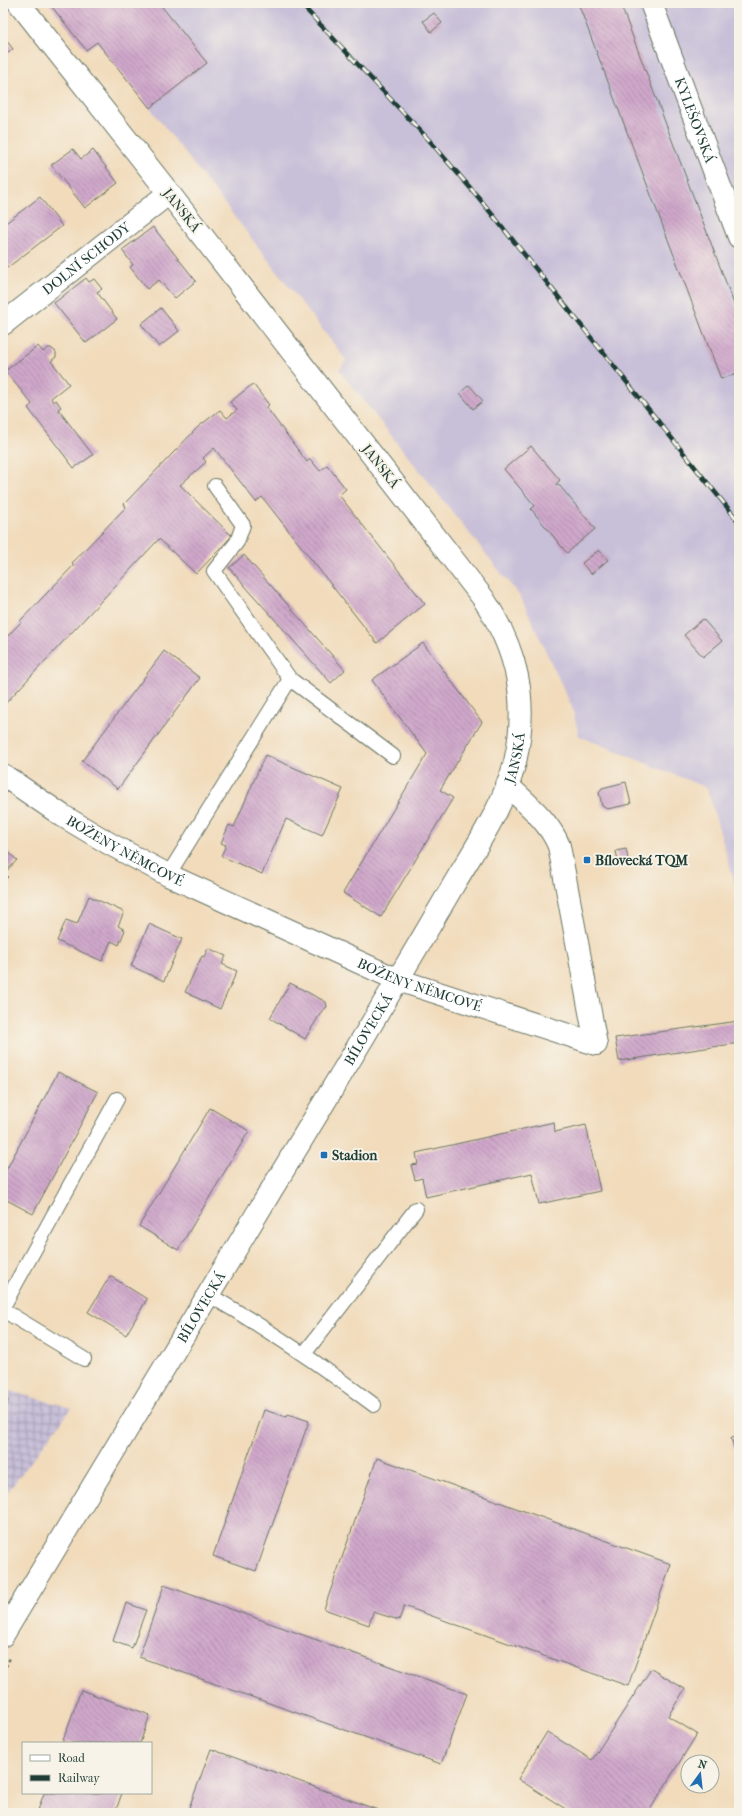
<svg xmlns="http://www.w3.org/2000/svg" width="742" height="1816" font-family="'IM FELL French Canon',serif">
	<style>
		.industrial { fill: url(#industrial-grid) }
		.railway { fill: #c8bfd8 }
		.building { fill: url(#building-back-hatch) }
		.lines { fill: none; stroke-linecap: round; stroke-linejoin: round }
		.service-casing { stroke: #687463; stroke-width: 16 }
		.minor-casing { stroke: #687463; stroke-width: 24 }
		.secondary-casing { stroke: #687463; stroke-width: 24 }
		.path { stroke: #687463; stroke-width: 2.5; stroke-dasharray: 3 3; stroke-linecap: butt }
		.service { stroke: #fff; stroke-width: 14 }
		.minor { stroke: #fff; stroke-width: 22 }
		.secondary { stroke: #fff; stroke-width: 22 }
		.rail-casing { stroke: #1f3d34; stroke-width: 4.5 }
		.rail { stroke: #f7f3e8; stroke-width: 3; stroke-dasharray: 9; stroke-linecap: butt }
		.poi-dot { fill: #1f6fb2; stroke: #f7f3e8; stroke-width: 1.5 }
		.labels { text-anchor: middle; stroke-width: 4; stroke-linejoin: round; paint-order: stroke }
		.street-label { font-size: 14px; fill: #1f3d34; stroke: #f7f3e8 }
		.poi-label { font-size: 14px; font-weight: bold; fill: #1f3d34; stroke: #f7f3e8; text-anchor: start }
	</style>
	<defs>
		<pattern id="industrial-grid" width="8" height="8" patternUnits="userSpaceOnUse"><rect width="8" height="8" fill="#c8bfd8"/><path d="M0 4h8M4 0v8" fill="none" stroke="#a29cb0"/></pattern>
		<pattern id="building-back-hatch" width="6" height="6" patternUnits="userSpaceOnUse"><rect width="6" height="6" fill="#cfa7ca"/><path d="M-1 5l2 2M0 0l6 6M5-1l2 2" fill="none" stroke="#a789a5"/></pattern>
	</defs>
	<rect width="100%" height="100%" fill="#f7f3e8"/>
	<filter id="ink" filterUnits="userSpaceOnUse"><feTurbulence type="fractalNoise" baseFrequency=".025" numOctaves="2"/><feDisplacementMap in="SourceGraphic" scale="8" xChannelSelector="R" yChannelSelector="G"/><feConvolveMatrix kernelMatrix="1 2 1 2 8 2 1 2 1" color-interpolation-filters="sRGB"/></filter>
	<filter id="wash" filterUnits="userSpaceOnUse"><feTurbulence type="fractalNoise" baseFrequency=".012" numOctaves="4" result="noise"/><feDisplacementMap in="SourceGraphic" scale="16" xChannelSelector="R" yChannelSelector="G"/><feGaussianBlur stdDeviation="0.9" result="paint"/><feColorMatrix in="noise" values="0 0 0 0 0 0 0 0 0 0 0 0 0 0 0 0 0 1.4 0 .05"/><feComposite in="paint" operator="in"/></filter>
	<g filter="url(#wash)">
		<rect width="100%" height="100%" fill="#f1dbbb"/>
		<path class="industrial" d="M 3,1389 L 72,1408 L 3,1498 Z"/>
		<path class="railway" d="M 49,3 L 739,3 L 739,898 L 707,788 L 579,736 L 572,707 L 521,598 L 339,370 L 346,360 L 150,108 L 97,42 L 86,50 Z"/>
		<g id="blocks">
			<path class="building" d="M 49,3 L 159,3 L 207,63 L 150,108 L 97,42 L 86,50 Z
				M 578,3 L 620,3 L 739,317 L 739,372 L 721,379 Z
				M 434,13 L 442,23 L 431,32 L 423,21 Z
				M 3,36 L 13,49 L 3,57 Z
				M 73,149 L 81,159 L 93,150 L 118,183 L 85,208 L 51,165 Z
				M 40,197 L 62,226 L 7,268 L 3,263 L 3,225 Z
				M 153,227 L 196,281 L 175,298 L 159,280 L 147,289 L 130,267 L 133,265 L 122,250 Z
				M 86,278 L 89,282 L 94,279 L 102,289 L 97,292 L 117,319 L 86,343 L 54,303 Z
				M 161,308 L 179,331 L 159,347 L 141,324 Z
				M 38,346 L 43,352 L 48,348 L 51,348 L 56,352 L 56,357 L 51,361 L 69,384 L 51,398 L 53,402 L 56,400 L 61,407 L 58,409 L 93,455 L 74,468 L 28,408 L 32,404 L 5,371 Z
				M 253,384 L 269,405 L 266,407 L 307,462 L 310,459 L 320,471 L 327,465 L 346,489 L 339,495 L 425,604 L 377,643 L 262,497 L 256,502 L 214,448 L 203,458 L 206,462 L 180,485 L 232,536 L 196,574 L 159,539 L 3,706 L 3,641 L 21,622 L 20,621 L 74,565 L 72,563 L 126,507 L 124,504 L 198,427 L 220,410 L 227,418 L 237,410 L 230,402 Z
				M 469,385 L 483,401 L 473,409 L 460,393 Z
				M 531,446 L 560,480 L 556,484 L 560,486 L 595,529 L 567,553 L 531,509 L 535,506 L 504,469 Z
				M 599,550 L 608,560 L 591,574 L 582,563 Z
				M 244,555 L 345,670 L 331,683 L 229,568 Z
				M 703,619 L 722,641 L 703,657 L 684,635 Z
				M 423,643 L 482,722 L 440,790 L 453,798 L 381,917 L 343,893 L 427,754 L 372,680 Z
				M 164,651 L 200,678 L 118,789 L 82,761 Z
				M 265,755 L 343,789 L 322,835 L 286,819 L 262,874 L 221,856 L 226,845 L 221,843 L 229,825 L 234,827 Z
				M 626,782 L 631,804 L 607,809 L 602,806 L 599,792 L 602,788 Z
				M 3,847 L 17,860 L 4,874 L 8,877 L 3,882 Z
				M 626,849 L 629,863 L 619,865 L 616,851 Z
				M 89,896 L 124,912 L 118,926 L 125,930 L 119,945 L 111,941 L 102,961 L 57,941 L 66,920 L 77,924 Z
				M 149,924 L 182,939 L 164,981 L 131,966 Z
				M 208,948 L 226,956 L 222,964 L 237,971 L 220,1009 L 185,992 L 202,956 L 204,957 Z
				M 290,983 L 326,1002 L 327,1007 L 322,1011 L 305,1039 L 270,1018 Z
				M 739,1021 L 739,1043 L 619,1061 L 615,1038 Z
				M 58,1072 L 98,1092 L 33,1214 L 3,1198 L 3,1176 Z
				M 210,1108 L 249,1131 L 178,1250 L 139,1226 Z
				M 554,1122 L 555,1132 L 586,1125 L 600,1191 L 539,1204 L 532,1173 L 426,1197 L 422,1178 L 415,1180 L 411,1165 L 418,1164 L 416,1153 Z
				M 110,1276 L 147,1299 L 126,1335 L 88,1312 Z
				M 3,1399 L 8,1400 L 4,1419 L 3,1419 Z
				M 264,1410 L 287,1417 L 288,1414 L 309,1421 L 256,1571 L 213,1556 Z
				M 739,1436 L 739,1464 L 731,1438 Z
				M 377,1458 L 671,1564 L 628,1686 L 404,1606 L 399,1620 L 373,1612 L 369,1625 L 324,1609 Z
				M 164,1585 L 467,1694 L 441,1764 L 139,1657 Z
				M 126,1603 L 146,1610 L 132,1648 L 113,1641 Z
				M 651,1669 L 685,1689 L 668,1716 L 697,1734 L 648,1813 L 572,1813 L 518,1779 L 547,1732 L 592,1760 Z
				M 81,1690 L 150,1715 L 140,1743 L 62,1743 Z
				M 211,1749 L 386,1813 L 187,1813 Z
				M 44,1793 L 122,1793 L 115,1813 L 37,1813 Z"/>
		</g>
	</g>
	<g filter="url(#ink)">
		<use href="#blocks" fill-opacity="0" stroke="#687463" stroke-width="1"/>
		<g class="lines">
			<g class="service-casing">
				<path id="service" d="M 215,486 L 243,525 L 237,542 L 214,571 L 290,679 L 393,756
					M 168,875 L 290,679
					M 209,1295 C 266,1328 321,1365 374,1405
					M 3,1307 L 117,1099
					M 3,1310 L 84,1359
					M 304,1354 L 416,1209"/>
			</g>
			<g class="minor-casing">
				<g id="minor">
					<path id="s1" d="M 651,3 L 739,237"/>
					<path id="s2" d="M 3,324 L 169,193"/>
					<path id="s3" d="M 3,775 L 63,816 L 110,844 L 168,875 L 398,980 L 596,1044 L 559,846 C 549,821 527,804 507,785"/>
				</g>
			</g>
			<g class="secondary-casing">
				<g id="secondary">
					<path id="s4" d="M 3,1635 C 124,1434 246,1234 366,1033 C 396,983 425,934 454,884 C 477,845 504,806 515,762 C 529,700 517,650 483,598 L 169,193 L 19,3"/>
				</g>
			</g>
			<path class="path" d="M 3,1672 L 10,1658"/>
			<use href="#service" class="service"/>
			<use href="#minor" class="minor"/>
			<use href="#secondary" class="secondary"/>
			<g class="rail-casing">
				<path id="rail" d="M 300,3 L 429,140 L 479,198 L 739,522"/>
			</g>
			<use href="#rail" class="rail"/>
		</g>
	</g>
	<g class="poi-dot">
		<rect x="583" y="856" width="8" height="8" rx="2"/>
		<rect x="320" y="1151" width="8" height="8" rx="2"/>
	</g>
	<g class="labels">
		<g class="street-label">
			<text dy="5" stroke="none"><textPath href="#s1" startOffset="125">KYLEŠOVSKÁ</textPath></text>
			<text transform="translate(182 210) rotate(52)" y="5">JANSKÁ</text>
			<text dy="5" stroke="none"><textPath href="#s2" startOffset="106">DOLNÍ SCHODY</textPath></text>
			<text transform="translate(381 466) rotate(52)" y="5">JANSKÁ</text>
			<text dy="5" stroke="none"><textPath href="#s4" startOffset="1017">JANSKÁ</textPath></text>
			<text dy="5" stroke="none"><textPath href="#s3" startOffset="144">BOŽENY NĚMCOVÉ</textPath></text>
			<text dy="5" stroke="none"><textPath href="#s3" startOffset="468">BOŽENY NĚMCOVÉ</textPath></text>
			<text dy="5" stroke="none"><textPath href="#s4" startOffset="707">BÍLOVECKÁ</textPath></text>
			<text dy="5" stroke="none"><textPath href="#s4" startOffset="383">BÍLOVECKÁ</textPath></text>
		</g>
		<g class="poi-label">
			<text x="595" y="865">Bílovecká TQM</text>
			<text x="332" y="1160">Stadion</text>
		</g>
	</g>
	<rect width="742" height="1816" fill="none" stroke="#f7f3e8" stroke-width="16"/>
	<rect x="22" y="1742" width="130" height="52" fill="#f7f3e8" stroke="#a1aaa0"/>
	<rect x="30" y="1755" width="20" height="6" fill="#ffffff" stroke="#a1aaa0"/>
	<text x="58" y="1762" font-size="12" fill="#1f3d34">Road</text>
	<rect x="30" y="1775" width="20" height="6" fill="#1f3d34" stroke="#a1aaa0"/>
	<text x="58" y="1782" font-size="12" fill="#1f3d34">Railway</text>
	<g transform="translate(700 1774) rotate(15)"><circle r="19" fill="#f7f3e8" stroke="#a1aaa0"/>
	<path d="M0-3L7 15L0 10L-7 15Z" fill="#1f6fb2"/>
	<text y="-6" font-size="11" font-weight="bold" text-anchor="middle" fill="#1f3d34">N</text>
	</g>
</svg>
